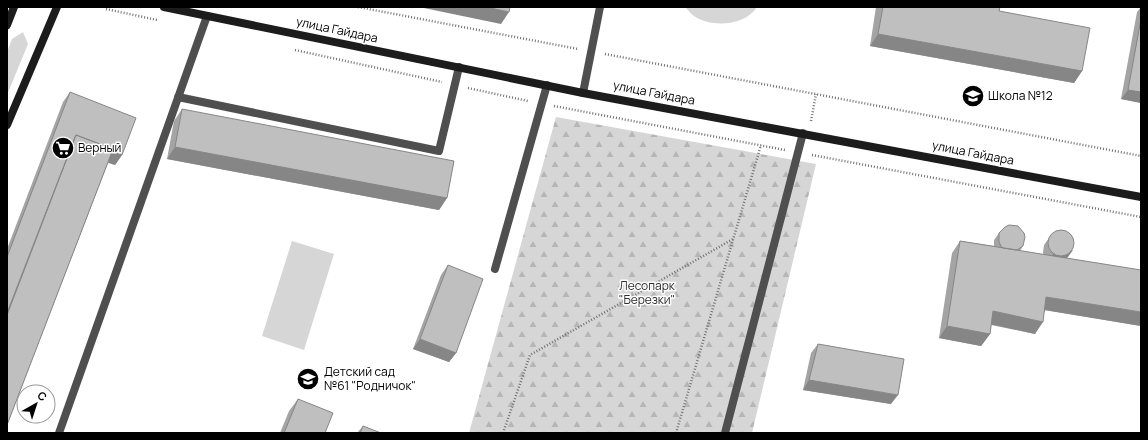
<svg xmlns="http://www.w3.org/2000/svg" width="1148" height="440" font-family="Manrope,sans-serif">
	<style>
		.green { fill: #d6d6d6 }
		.forest { fill: url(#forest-firs) }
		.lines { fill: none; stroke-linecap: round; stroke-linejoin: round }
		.path { stroke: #717171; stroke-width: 2.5; stroke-dasharray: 1 2; stroke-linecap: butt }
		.lane { stroke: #4f4f4f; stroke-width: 8 }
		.secondary { stroke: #1c1c1c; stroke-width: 8 }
		.wall { fill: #a4a4a4 }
		.shaded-wall { fill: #868686 }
		.building { fill: #bfbfbf; stroke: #868686 }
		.labels { text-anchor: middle; stroke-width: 3; stroke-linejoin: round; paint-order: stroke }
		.street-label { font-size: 12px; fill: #000; stroke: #fff }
		.poi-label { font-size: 12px; fill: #000; stroke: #fff; text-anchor: start }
		.park-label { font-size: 12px; fill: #2d2d2d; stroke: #fff }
	</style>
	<defs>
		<pattern id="forest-firs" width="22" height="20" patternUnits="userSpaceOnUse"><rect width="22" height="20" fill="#d6d6d6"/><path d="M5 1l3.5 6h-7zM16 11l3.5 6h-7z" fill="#b6b6b6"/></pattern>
	</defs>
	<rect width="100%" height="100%" fill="#fff"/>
	<path class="green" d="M 685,7 L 757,7 C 745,26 711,28 694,16 C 690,13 688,10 685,7 Z
		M 23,32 L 28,44 L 7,95 L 7,52 L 12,39 Z
		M 292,241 L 334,254 L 304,350 L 262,336 Z"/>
	<path class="forest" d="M 556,117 L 816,164 L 752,433 L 469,433 Z"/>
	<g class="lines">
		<path class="path" d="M 358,7 L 578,49
			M 106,9 L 157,20
			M 295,50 L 442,82
			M 605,54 L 1141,156
			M 468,88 L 528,101
			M 554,106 L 785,150
			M 811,121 L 816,94
			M 812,155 L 1141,217
			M 503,433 L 530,355 L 733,239
			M 676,433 L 761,145"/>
		<path class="lane" d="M 583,93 L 600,7
			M 178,97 L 439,151 L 459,67
			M 495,269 L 547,85
			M 59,433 L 207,16
			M 725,433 L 803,133"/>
		<path class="secondary" d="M 164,7 L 583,93 L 1141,197
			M 7,25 L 14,7
			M 7,125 L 57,7"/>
	</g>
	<path class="wall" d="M 876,7 L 1000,7 L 999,11 L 1082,71 L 1074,83 L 870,46 Z
		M 1141,7 L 1141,103 L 1121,99 L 1137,12 Z
		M 70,92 L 122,155 L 115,165 L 108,163 L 7,425 L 7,249 L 63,102 Z
		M 182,109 L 447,198 L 439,210 L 167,159 L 174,121 Z
		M 999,233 L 1023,246 L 1020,251 L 1044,255 L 1043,253 L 1044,245 L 1049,238 L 1068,257 L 1066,258 L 1141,326 L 1045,310 L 1035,334 L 991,325 L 990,334 L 981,346 L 939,338 L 952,253 L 960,241 L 994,246 L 994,240 Z
		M 448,265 L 456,353 L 449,362 L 413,349 L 441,275 Z
		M 818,344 L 891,404 L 803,390 L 811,353 Z
		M 298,399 L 325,433 L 280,433 L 289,411 Z
		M 363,426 L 381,433 L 357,433 Z"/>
	<path class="shaded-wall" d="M 419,7 L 486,7 L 509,12 L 501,24 Z
		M 878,34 L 1082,71 L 1074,83 L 870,46 Z
		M 1128,90 L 1141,92 L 1141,103 L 1121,99 Z
		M 75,137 L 122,155 L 115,165 L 71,148 Z
		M 175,147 L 447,198 L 439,210 L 167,159 Z
		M 1073,250 L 1068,257 L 1061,262 L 1048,261 L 1053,254 Z
		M 1046,297 L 1141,312 L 1141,326 L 1038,309 Z
		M 993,311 L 1043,322 L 1035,334 L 985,323 Z
		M 947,326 L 990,334 L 981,346 L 939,338 Z
		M 420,339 L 456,353 L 449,362 L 413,349 Z
		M 809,380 L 898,395 L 891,404 L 803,390 Z"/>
	<path class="building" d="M 486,7 L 510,7 L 509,12 Z
		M 883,7 L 1000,7 L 999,11 L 1090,28 L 1082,71 L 878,34 Z
		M 1141,19 L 1141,92 L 1128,90 Z
		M 70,92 L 136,118 L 122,155 L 112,152 L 113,149 L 76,135 L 75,137 L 7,313 L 7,257 Z
		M 182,109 L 454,161 L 447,198 L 175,147 Z
		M 76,135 L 113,149 L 7,425 L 7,315 Z
		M 1009,225 L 1018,226 L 1024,233 L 1025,237 L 1023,246 L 1017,250 L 1003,248 L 1001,246 L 999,242 L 999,233 L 1005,227 Z
		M1048 243a13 13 0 1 1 26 0a13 13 0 1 1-26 0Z
		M 960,241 L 1141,270 L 1141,312 L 1046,297 L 1043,322 L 993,311 L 990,334 L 947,326 Z
		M 448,265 L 483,279 L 456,353 L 420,339 Z
		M 818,344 L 904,359 L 898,395 L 809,380 Z
		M 298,399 L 333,413 L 325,433 L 284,433 Z
		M 363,426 L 381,433 L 360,433 Z"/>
	<defs>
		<g id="school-disc" transform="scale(1.15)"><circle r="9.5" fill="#000" stroke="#fff"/><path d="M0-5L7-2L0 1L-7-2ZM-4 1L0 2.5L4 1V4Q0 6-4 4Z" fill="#fff"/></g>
		<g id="supermarket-disc" transform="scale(1.15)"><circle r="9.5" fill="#000" stroke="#fff"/><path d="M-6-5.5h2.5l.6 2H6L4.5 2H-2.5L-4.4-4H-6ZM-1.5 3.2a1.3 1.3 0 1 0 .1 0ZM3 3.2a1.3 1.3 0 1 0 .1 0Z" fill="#fff"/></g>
	</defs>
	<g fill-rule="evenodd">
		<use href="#school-disc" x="973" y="96"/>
		<use href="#supermarket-disc" x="63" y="148"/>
		<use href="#school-disc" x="308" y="379"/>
	</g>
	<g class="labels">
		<g class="street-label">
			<text transform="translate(337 30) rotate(12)" y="4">улица Гайдара</text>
			<text transform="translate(654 93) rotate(11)" y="4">улица Гайдара</text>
			<text transform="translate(973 153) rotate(11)" y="4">улица Гайдара</text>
		</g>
		<g class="poi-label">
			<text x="988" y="100">Школа №12</text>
			<text x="78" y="152">Верный</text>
			<text x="324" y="376">Детский сад<tspan x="324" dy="14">№61 "Родничок"</tspan></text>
		</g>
		<g class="park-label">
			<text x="647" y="290">Лесопарк<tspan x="647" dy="14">"Березки"</tspan></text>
		</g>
	</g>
	<rect width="1148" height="440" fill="none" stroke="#000000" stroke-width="16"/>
	<g transform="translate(36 404) rotate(39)"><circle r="19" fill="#ffffff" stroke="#999999"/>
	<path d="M0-3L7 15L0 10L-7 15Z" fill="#000000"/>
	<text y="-6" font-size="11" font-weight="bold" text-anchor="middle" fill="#000000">С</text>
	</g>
</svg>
